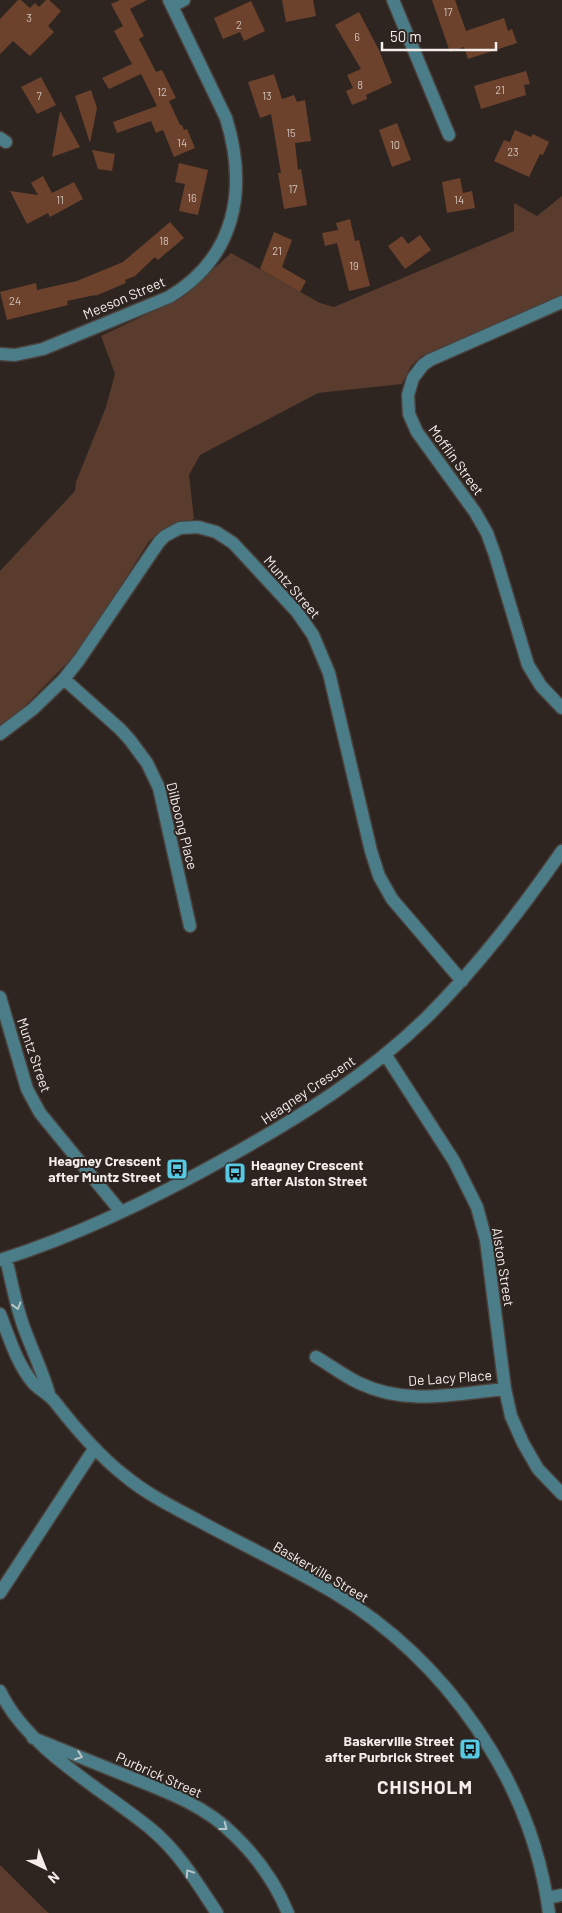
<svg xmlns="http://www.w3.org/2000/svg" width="562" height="1913" font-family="Barlow,sans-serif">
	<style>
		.green { fill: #593c2d }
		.building { fill: #6c422c }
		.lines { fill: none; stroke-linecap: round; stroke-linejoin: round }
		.minor-casing { stroke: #4a413d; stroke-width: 15 }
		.minor { stroke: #4b7d89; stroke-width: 12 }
		.oneway { stroke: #b9c6c9 }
		.labels { text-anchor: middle; stroke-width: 4; stroke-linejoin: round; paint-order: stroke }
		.number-label { font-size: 11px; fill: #d2c3bb }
		.street-label { font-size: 14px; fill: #f4eeeb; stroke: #2e2521 }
		.poi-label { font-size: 14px; font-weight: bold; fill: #f4eeeb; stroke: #2e2521; text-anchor: end }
		.district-label { font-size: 19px; font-weight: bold; letter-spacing: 1px; fill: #f4eeeb; stroke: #2e2521 }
	</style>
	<rect width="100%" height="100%" fill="#2e2521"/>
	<path class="green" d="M 562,196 L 562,295 L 422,356 L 411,366 L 402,384 L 318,393 L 200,455 L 189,475 L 194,519 L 165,528 L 149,541 L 100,618 L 72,658 L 21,710 L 0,725 L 0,571 L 75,491 L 76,482 L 106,407 L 115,374 L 101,336 L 183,297 L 231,253 L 320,303 L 334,307 L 514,231 L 514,203 L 537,216 Z
		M 0,1865 L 44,1909 L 49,1913 L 0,1913 Z"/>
	<path class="building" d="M 18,0 L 21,0 L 30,8 L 35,3 L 39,7 L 46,0 L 49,0 L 61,11 L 48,26 L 54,32 L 30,56 L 13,41 L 0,54 L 0,19 Z
		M 120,0 L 147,0 L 130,9 L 144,36 L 139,39 L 156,72 L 162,70 L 176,98 L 169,101 L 180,125 L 182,125 L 184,130 L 187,129 L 195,148 L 174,157 L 163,130 L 156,133 L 151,121 L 117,133 L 113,122 L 157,106 L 141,74 L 109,89 L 102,78 L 132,64 L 114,31 L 123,26 L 111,4 Z
		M 282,0 L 313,0 L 316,16 L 286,22 Z
		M 432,0 L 455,0 L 466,31 L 504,18 L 508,31 L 512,29 L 517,43 L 468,59 L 464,47 L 450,52 Z
		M 251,1 L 265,31 L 244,41 L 240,32 L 223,39 L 214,18 Z
		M 359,12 L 379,50 L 392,83 L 366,95 L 367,99 L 352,105 L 346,91 L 353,88 L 347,75 L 361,69 L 335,25 Z
		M 526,71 L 530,84 L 524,85 L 526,95 L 481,109 L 474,86 Z
		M 274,74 L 282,99 L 294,95 L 297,102 L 305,100 L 311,141 L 295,143 L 298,170 L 301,169 L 307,205 L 284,209 L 278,173 L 281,173 L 271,114 L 260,118 L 248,82 Z
		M 41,77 L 56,105 L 37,114 L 21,87 Z
		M 91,90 L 97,108 L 90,143 L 75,96 Z
		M 60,111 L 80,147 L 52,157 Z
		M 397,123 L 411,160 L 392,167 L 379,130 Z
		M 515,130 L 531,137 L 533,134 L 549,142 L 543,155 L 540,154 L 529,177 L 494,161 L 504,140 L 510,142 Z
		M 92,150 L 115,154 L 112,171 L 98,169 Z
		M 179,163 L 208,170 L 198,215 L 179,211 L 185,184 L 175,182 Z
		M 43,176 L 52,193 L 74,182 L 83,199 L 50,217 L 48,213 L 27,224 L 10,191 L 38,195 L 31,183 Z
		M 460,178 L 463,193 L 472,191 L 475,208 L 447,213 L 442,182 Z
		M 350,219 L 355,241 L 359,240 L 370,286 L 349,291 L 337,243 L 325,246 L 322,233 L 338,230 L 336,223 Z
		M 170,222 L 184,238 L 158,260 L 155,257 L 135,276 L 125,280 L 126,283 L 95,296 L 95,295 L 67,301 L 68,305 L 7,320 L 0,292 L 36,283 L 37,290 L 77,281 L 123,262 Z
		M 274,232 L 292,240 L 282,267 L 306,281 L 300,292 L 260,269 Z
		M 420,235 L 431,250 L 405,269 L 388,246 L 402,236 L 408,244 Z"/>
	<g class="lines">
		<g class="minor-casing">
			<path id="minor" d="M 393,0 L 449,135
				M 172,6 L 184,0
				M 0,138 L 6,142
				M 562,302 L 430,360 L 423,365 L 413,378 L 408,395 L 409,414 L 417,432 L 475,512 L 487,533 L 495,555 L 528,665 L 541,686 L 562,708
				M 0,354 L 15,355 L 43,349 L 169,297 C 236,257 248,189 226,118 L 169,0
				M 64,679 L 120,729 L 130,740 L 147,763 L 159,788 L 190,926
				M 0,734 L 33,709 L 64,679 L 79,660 L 159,542 L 165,536 L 180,528 L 198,527 L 216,532 L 233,543 L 297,612 L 313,635 L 329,673 L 371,851 L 379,876 L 392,899 L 462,981
				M 0,997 L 27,1089 L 40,1113 L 121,1212
				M 385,1054 L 454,1161 L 477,1207 L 486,1240 L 505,1389 L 511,1416 L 523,1443 L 538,1469 L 562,1494
				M 6,1258 C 11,1280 15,1301 22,1322 C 30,1346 42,1369 49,1394
				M 0,1260 C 80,1235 157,1197 230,1156 C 300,1117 369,1074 427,1017 C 479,965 520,911 562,851
				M 0,1314 C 9,1337 17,1364 33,1383 C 39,1390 49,1394 55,1402 C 76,1429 98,1455 125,1476 C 148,1495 175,1508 201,1522 C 245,1546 290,1567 333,1592 C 446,1660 532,1781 549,1913
				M 316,1357 C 330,1365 344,1376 359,1383 C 407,1406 454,1394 505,1389
				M 0,1593 L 94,1449
				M 0,1691 C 28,1750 101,1788 151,1829 C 179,1852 197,1883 217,1913
				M 33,1738 C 66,1751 99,1765 132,1778 C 168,1792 207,1807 234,1835 C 257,1857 276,1884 288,1913
				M 547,1898 L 562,1895"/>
		</g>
		<use href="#minor" class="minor"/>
	</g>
	<defs><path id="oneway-chevron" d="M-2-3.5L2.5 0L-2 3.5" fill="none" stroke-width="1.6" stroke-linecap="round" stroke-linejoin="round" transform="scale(1.25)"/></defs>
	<g class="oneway">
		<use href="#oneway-chevron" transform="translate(17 1306) rotate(73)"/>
		<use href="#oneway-chevron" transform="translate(79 1756) rotate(21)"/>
		<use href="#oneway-chevron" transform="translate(224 1827) rotate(37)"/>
		<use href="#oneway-chevron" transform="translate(189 1873) rotate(-124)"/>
	</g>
	<defs>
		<g id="bus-square" transform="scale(1.125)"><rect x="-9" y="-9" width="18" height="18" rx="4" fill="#58c9e3" stroke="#2e2521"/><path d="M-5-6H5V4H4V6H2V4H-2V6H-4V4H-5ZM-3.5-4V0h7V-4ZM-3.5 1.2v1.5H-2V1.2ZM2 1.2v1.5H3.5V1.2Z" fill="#111"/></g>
	</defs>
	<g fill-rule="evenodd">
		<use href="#bus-square" x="177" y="1169"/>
		<use href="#bus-square" x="235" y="1173"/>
		<use href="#bus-square" x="470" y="1749"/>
	</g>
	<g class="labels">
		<g class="number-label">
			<text x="448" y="16">17</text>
			<text x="29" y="22">3</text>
			<text x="239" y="29">2</text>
			<text x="357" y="41">6</text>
			<text x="360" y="89">8</text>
			<text x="500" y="94">21</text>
			<text x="162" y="96">12</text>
			<text x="39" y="100">7</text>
			<text x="267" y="100">13</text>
			<text x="291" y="137">15</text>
			<text x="182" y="147">14</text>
			<text x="395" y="149">10</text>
			<text x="513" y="156">23</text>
			<text x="293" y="193">17</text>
			<text x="192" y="202">16</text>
			<text x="60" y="204">11</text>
			<text x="459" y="204">14</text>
			<text x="164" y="245">18</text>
			<text x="277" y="255">21</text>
			<text x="354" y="270">19</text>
			<text x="15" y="305">24</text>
		</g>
		<g class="street-label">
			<text transform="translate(124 298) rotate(-23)" y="5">Meeson Street</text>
			<text transform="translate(456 460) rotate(54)" y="5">Mofflin Street</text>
			<text transform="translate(292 587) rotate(49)" y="5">Muntz Street</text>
			<text transform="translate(182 826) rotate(76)" y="5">Dilboong Place</text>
			<text transform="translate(34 1055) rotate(71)" y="5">Muntz Street</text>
			<text transform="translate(308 1090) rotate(-34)" y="5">Heagney Crescent</text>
			<text transform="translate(503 1267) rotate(81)" y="5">Alston Street</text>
			<text transform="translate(450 1378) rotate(-4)" y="5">De Lacy Place</text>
			<text transform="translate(321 1572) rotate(30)" y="5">Baskerville Street</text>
			<text transform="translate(159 1775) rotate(24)" y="5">Purbrick Street</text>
		</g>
		<g class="poi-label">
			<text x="161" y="1166">Heagney Crescent<tspan x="161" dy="16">after Muntz Street</tspan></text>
			<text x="251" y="1170" text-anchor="start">Heagney Crescent<tspan x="251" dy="16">after Alston Street</tspan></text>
			<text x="454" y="1746">Baskerville Street<tspan x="454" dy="16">after Purbrick Street</tspan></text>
		</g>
		<g class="district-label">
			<text x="425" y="1794">CHISHOLM</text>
		</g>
	</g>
	<g transform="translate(45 1868) rotate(137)" stroke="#2e2521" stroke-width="4" paint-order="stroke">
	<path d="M0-4L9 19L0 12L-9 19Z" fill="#f4eeeb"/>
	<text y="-8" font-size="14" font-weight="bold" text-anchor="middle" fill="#f4eeeb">N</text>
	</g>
	<path d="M382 42v8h114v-8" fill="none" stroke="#f4eeeb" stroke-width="2.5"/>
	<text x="390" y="42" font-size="15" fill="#f4eeeb" stroke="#2e2521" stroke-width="4" paint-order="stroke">50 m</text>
</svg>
